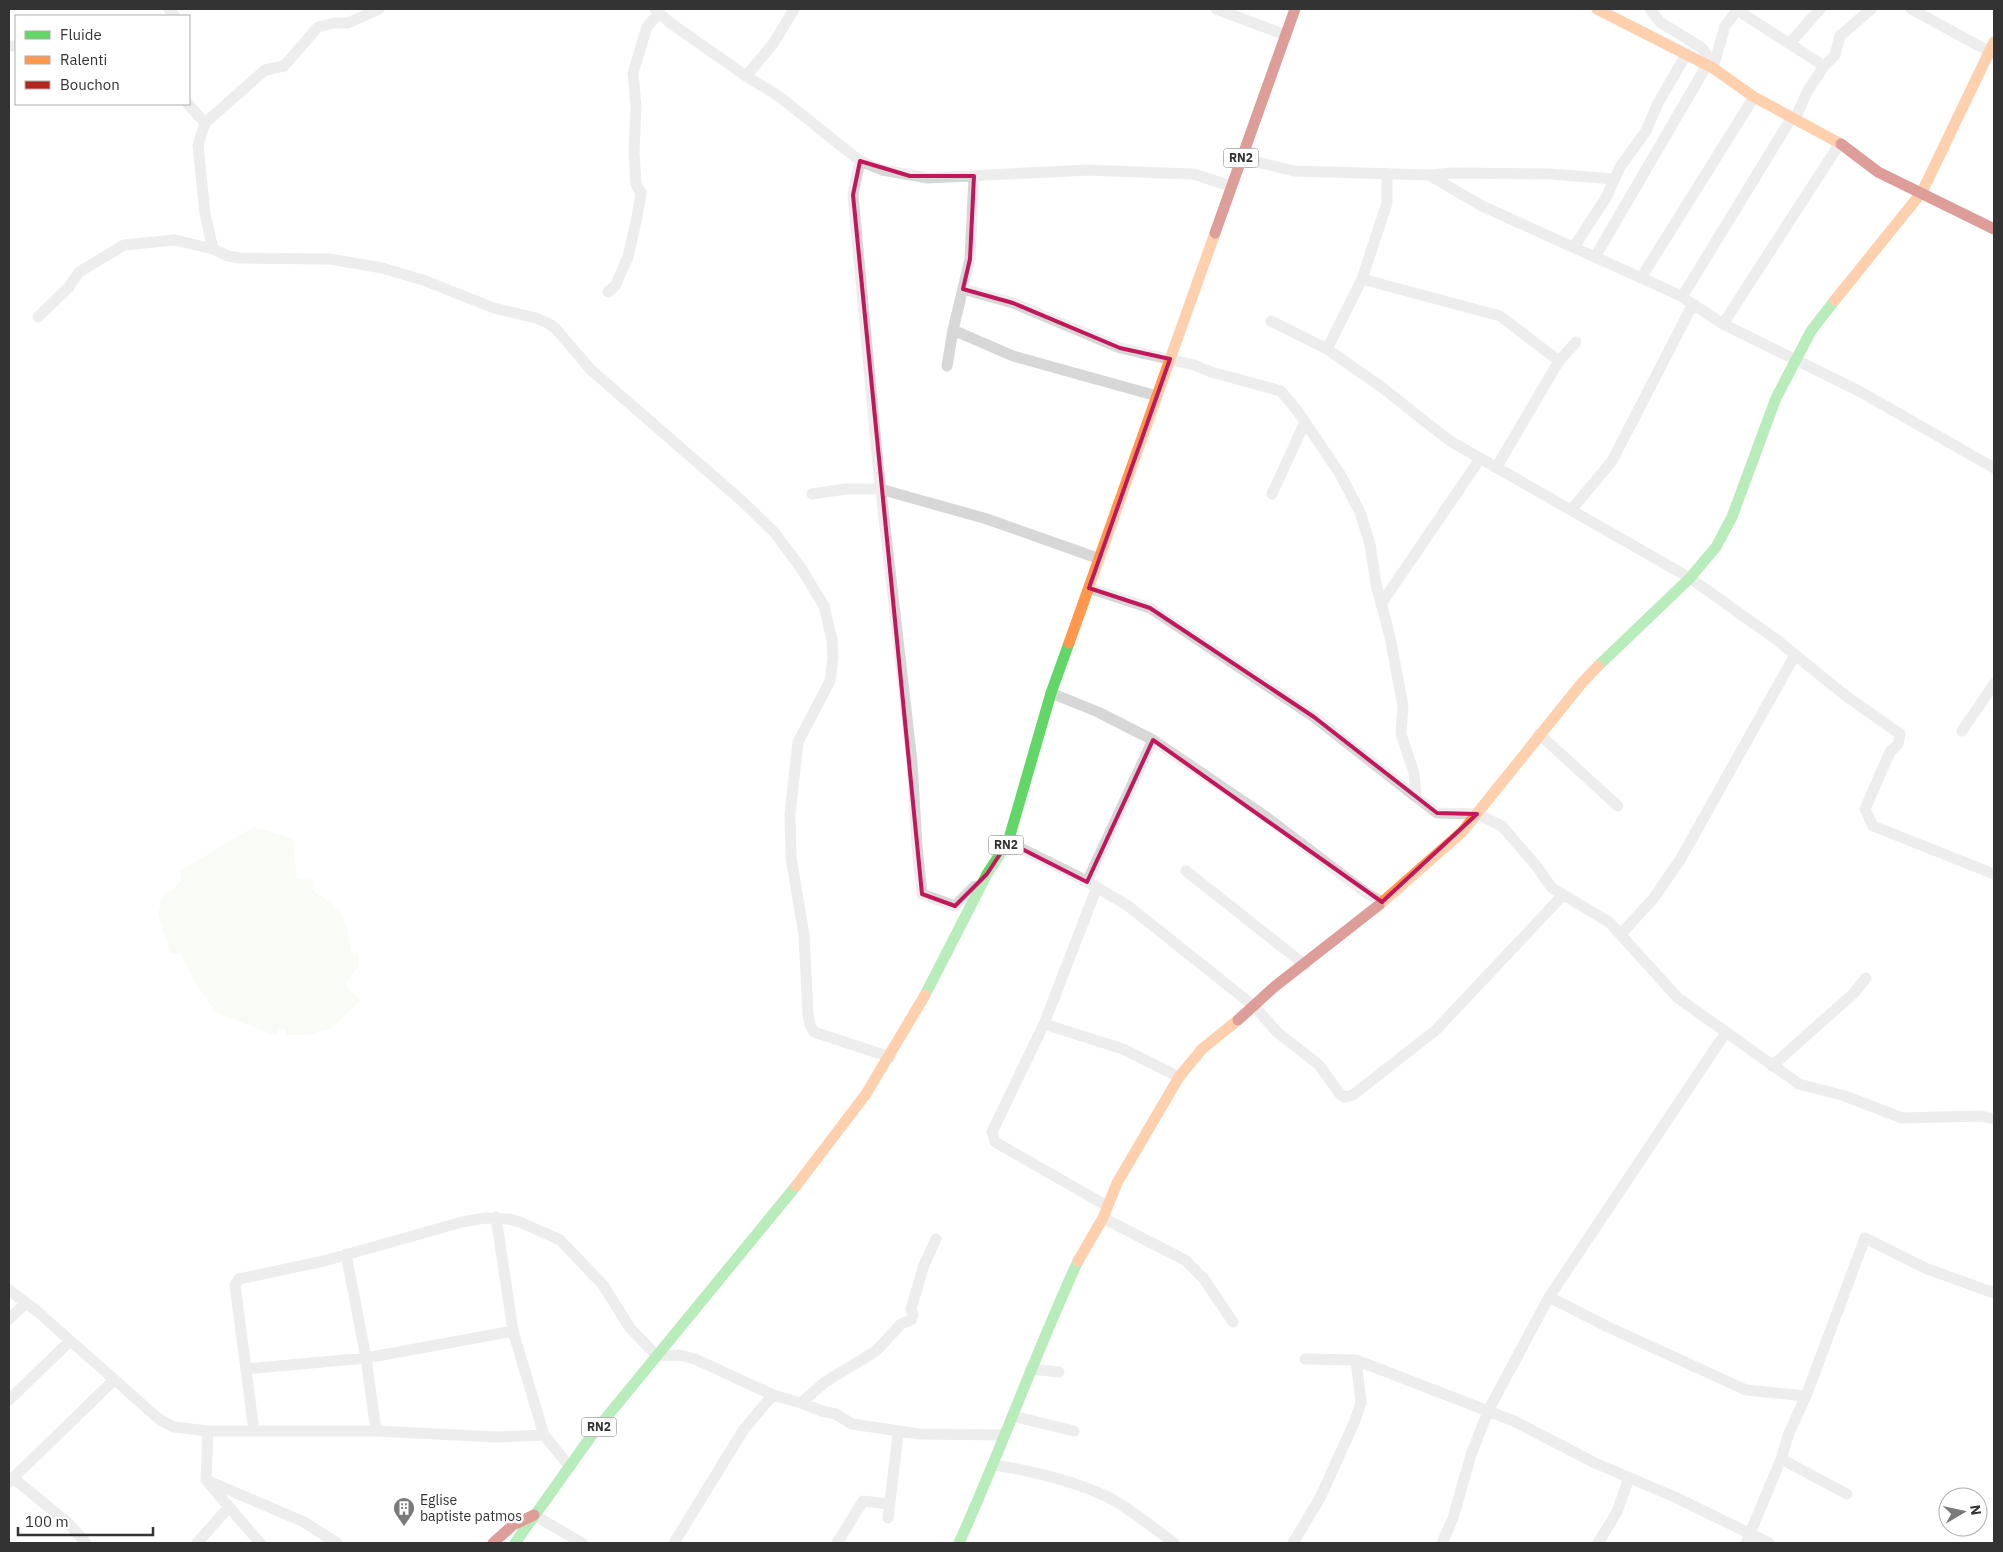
<svg xmlns="http://www.w3.org/2000/svg" width="2003" height="1552" font-family="'IBM Plex Sans',sans-serif">
	<style>
		.green { fill: #f1f5ed }
		.lines { fill: none; stroke-linecap: round; stroke-linejoin: round }
		.street { stroke: #d7d7d7; stroke-width: 11 }
		.fast { stroke: #63d668; stroke-width: 11 }
		.slow { stroke: #ff974d; stroke-width: 11 }
		.jam { stroke: #b3261e; stroke-width: 11 }
		.marked { fill: none; stroke: #c2185b; stroke-width: 4; stroke-linejoin: round }
		.labels { text-anchor: middle; stroke-width: 5; stroke-linejoin: round; paint-order: stroke }
		.shield { fill: #fff; stroke: #707070; stroke-width: 1 }
		.shield-label { font-size: 12px; font-weight: bold; fill: #333 }
		.poi-label { font-size: 14px; fill: #333; stroke: #fff; text-anchor: start }
	</style>
	<rect width="100%" height="100%" fill="#fff"/>
	<path class="green" d="M 253,827 L 283,835 L 293,840 L 297,878 L 312,880 L 313,890 C 343,912 346,915 351,952 L 358,953 L 359,966 L 346,983 L 349,990 L 361,1000 L 332,1028 L 308,1035 L 286,1035 L 286,1029 L 279,1029 L 277,1036 L 217,1013 L 192,978 L 182,955 L 170,953 L 158,914 L 164,893 L 174,889 L 181,881 L 180,871 Z"/>
	<g class="lines">
		<path class="street" d="M 169,9 L 175,16
			M 655,9 L 669,22 L 746,76 L 780,97 L 860,161 L 882,170 L 928,178 L 1089,170 L 1162,173 L 1194,174 L 1230,186
			M 1216,9 L 1286,35
			M 1650,9 L 1660,22 L 1702,48 L 1714,66
			M 1911,9 L 1994,54
			M 1737,10 L 1824,66
			M 1790,43 L 1820,9
			M 9,46 L 16,46
			M 1713,68 L 1725,26 L 1738,9
			M 746,76 L 773,44 L 794,9
			M 188,104 L 205,123 L 198,145 L 205,214 L 213,249
			M 1795,119 L 1807,92 L 1824,66 L 1835,55 L 1840,36 L 1871,9
			M 205,123 L 265,70 L 284,66 L 318,27 L 334,23 L 348,23 L 379,9
			M 1241,158 L 1294,171 L 1429,175 L 1482,206 L 1679,295 L 1723,324 L 1859,391 L 1994,468
			M 860,161 L 853,195 L 878,465 L 912,762 L 917,846 L 922,894 L 955,906 L 975,886
			M 1429,175 L 1453,173 L 1550,174 L 1614,179
			M 974,176 L 970,259 L 953,330 L 1013,356 L 1157,396
			M 1574,247 L 1607,196 L 1620,167 L 1646,131 L 1658,103 L 1686,55
			M 1595,257 L 1707,65
			M 1641,278 L 1754,97
			M 1362,279 L 1500,316 L 1559,361
			M 963,289 L 1013,303 L 1120,348 L 1194,365 L 1211,372 L 1281,391 L 1299,413 L 1340,474 L 1360,512 L 1370,544 L 1376,584 L 1390,637 L 1403,706 L 1401,734 L 1414,773 L 1416,797 L 1437,813 L 1477,814 L 1502,826 L 1537,867 L 1552,888 L 1609,922 L 1678,998 L 1799,1084 L 1845,1096 L 1902,1118 L 1981,1116 L 1994,1119
			M 608,292 L 615,286 L 628,257 L 637,217 L 641,193 L 636,184 L 634,153 L 636,106 L 633,73 L 647,27 L 659,13
			M 1682,297 L 1792,117
			M 38,317 L 69,287 L 79,272 L 124,245 L 175,240 L 213,249 L 228,256 L 240,258 L 330,259 L 382,268 L 423,280 L 494,308 L 536,318 L 548,323 L 556,329 L 591,370 L 742,501 L 774,532 L 801,568 L 824,606 L 832,640 L 833,659 L 830,681 L 798,742 L 790,814 L 791,857 L 804,935 L 808,1014 L 810,1025 L 814,1032 L 890,1057
			M 1271,321 L 1327,349 L 1380,386 L 1450,441 L 1690,578 L 1777,640 L 1846,696 L 1900,734 L 1898,744 L 1890,752 L 1865,809 L 1873,826 L 1994,874
			M 1723,324 L 1840,143
			M 1327,349 L 1362,279 L 1387,203 L 1387,173
			M 947,366 L 953,330
			M 1496,468 L 1559,361 L 1576,342
			M 812,494 L 846,489 L 880,489 L 987,519 L 1100,559
			M 1272,494 L 1305,422
			M 1572,509 L 1612,461 L 1693,304
			M 1089,588 L 1150,608 L 1314,717 L 1416,797
			M 1381,604 L 1480,459
			M 1051,693 L 1098,712 L 1153,740 L 1265,816 L 1365,892 L 1382,902
			M 1962,731 L 1994,684
			M 1539,734 L 1618,806
			M 1008,842 L 1075,875 L 1127,905 L 1255,1007 L 1277,1032 L 1319,1065 L 1340,1094 L 1345,1097 L 1353,1095 L 1436,1030 L 1562,896
			M 1186,871 L 1305,965
			M 1087,882 L 1153,740
			M 1097,887 L 1044,1024 L 992,1132 L 995,1142 L 1107,1206
			M 1621,934 L 1653,899 L 1680,860 L 1795,655
			M 1044,1024 L 1123,1049 L 1179,1077
			M 1772,1066 L 1854,993 L 1866,978
			M 496,1217 L 513,1331 L 544,1435
			M 1103,1218 L 1185,1260 L 1204,1279 L 1233,1322
			M 346,1254 L 366,1358 L 376,1431
			M 9,1290 L 38,1312 L 160,1420 L 174,1427 L 208,1431 L 376,1431 L 497,1437 L 544,1435 L 570,1467
			M 1549,1297 L 1608,1327 L 1746,1390 L 1806,1396
			M 9,1319 L 26,1303
			M 1305,1359 L 1356,1360 L 1514,1421 L 1595,1463 L 1677,1498 L 1769,1543
			M 246,1369 L 366,1358 L 513,1331
			M 1031,1369 L 1059,1372
			M 9,1400 L 70,1341
			M 801,1403 L 822,1411 L 836,1414 L 852,1424 L 919,1434 L 1004,1435
			M 1012,1416 L 1074,1431
			M 208,1431 L 206,1480 L 260,1543
			M 254,1431 L 235,1285 L 239,1279 L 324,1261 L 462,1222 L 485,1218 L 509,1219 L 520,1222 L 560,1240 L 603,1285 L 630,1328 L 657,1356 L 680,1355 L 695,1359 L 773,1395 L 801,1403 L 825,1382 L 876,1351 L 901,1324 L 911,1320 L 913,1315 L 911,1309 L 924,1265 L 936,1239
			M 1781,1459 L 1847,1494
			M 994,1465 C 1033,1471 1072,1480 1108,1497 C 1131,1509 1153,1528 1174,1543
			M 13,1478 L 67,1522 L 86,1543
			M 206,1480 L 304,1522 L 337,1543
			M 9,1482 L 114,1380
			M 534,1515 L 582,1543
			M 888,1518 L 898,1435 L 897,1431
			M 197,1543 L 229,1507
			M 674,1543 L 744,1429 L 773,1395
			M 837,1543 L 863,1501 L 888,1504
			M 1293,1543 L 1320,1498 L 1354,1423 L 1361,1403 L 1356,1360
			M 1442,1543 L 1453,1518 L 1471,1455 L 1488,1411 L 1549,1297 L 1726,1032
			M 1598,1543 L 1617,1512 L 1629,1478
			M 1746,1543 L 1781,1459 L 1789,1433 L 1806,1396 L 1865,1238 L 1925,1268 L 1994,1293"/>
		<path class="fast" d="M 1598,666 L 1690,578 L 1716,547 L 1732,517 L 1776,398 L 1811,331 L 1835,300
			M 925,995 L 987,874 L 1008,842 L 1051,693 L 1069,643
			M 515,1543 L 592,1435 L 796,1186
			M 959,1543 C 1001,1450 1035,1354 1078,1261"/>
		<path class="slow" d="M 1597,9 L 1713,68 L 1754,97 L 1841,144
			M 1835,300 L 1922,192 L 1994,42
			M 1069,643 L 1215,233
			M 1379,905 L 1462,832 L 1581,684 L 1598,666
			M 796,1186 L 866,1094 L 925,995
			M 1078,1261 L 1103,1218 L 1117,1183 L 1179,1077 L 1202,1049 L 1238,1020"/>
		<path class="jam" d="M 1841,144 L 1878,172 L 1994,229
			M 1215,233 L 1295,9
			M 1238,1020 L 1273,988 L 1379,905
			M 493,1543 L 513,1525 L 534,1515"/>
	</g>
	<path d="M0 0H2003V1552H0ZM 860,161 L 910,176 L 974,176 L 970,259 L 963,289 L 1013,303 L 1120,348 L 1170,359 L 1089,588 L 1150,608 L 1314,717 L 1437,813 L 1477,814 L 1382,902 L 1153,740 L 1087,882 L 1008,842 L 987,874 L 955,906 L 922,894 L 853,195 Z" fill="#fff" fill-opacity=".55" fill-rule="evenodd"/>
	<path class="marked" d="M 860,161 L 910,176 L 974,176 L 970,259 L 963,289 L 1013,303 L 1120,348 L 1170,359 L 1089,588 L 1150,608 L 1314,717 L 1437,813 L 1477,814 L 1382,902 L 1153,740 L 1087,882 L 1008,842 L 987,874 L 955,906 L 922,894 L 853,195 Z"/>
	<defs>
		<g id="building-pin" transform="scale(1.125)"><path d="M0 17L-7.5 6A9.5 9.5 0 1 1 7.5 6Z" fill="#7a7a7a" stroke="#fff"/><path d="M-4-6H4V6H1V3H-1V6H-4ZM-2.5-4.3h1.7v1.8h-1.7ZM.8-4.3h1.7v1.8H.8ZM-2.5-1h1.7V.8h-1.7ZM.8-1h1.7V.8H.8Z" fill="#fff"/></g>
	</defs>
	<g fill-rule="evenodd">
		<use href="#building-pin" x="404" y="1508"/>
	</g>
	<g class="labels">
		<g class="shield">
			<rect x="1223.5" y="148.5" width="35" height="19" rx="4"/>
			<rect x="988.5" y="835.5" width="35" height="19" rx="4"/>
			<rect x="581.5" y="1417.5" width="35" height="19" rx="4"/>
		</g>
		<g class="shield-label">
			<text x="1241" y="162">RN2</text>
			<text x="1006" y="849">RN2</text>
			<text x="599" y="1431">RN2</text>
		</g>
		<g class="poi-label">
			<text x="420" y="1505">Eglise<tspan x="420" dy="16">baptiste patmos</tspan></text>
		</g>
	</g>
	<rect width="2003" height="1552" fill="none" stroke="#333333" stroke-width="20"/>
	<rect x="15" y="15" width="175" height="90" fill="#ffffff" stroke="#adadad"/>
	<rect x="25" y="31" width="25" height="8" fill="#63d668" stroke="#adadad"/>
	<text x="60" y="40" font-size="15" fill="#333333">Fluide</text>
	<rect x="25" y="56" width="25" height="8" fill="#ff974d" stroke="#adadad"/>
	<text x="60" y="65" font-size="15" fill="#333333">Ralenti</text>
	<rect x="25" y="81" width="25" height="8" fill="#b3261e" stroke="#adadad"/>
	<text x="60" y="90" font-size="15" fill="#333333">Bouchon</text>
	<g transform="translate(1963 1512) rotate(81)"><circle r="24" fill="#ffffff" stroke="#adadad"/>
	<path d="M0-4L9 19L0 12L-9 19Z" fill="#7a7a7a"/>
	<text y="-8" font-size="14" font-weight="bold" text-anchor="middle" fill="#333333">N</text>
	</g>
	<path d="M18 1527v8h135v-8" fill="none" stroke="#333333" stroke-width="2.5"/>
	<text x="25" y="1527" font-size="15" fill="#333333" stroke="#ffffff" stroke-width="4" paint-order="stroke">100 m</text>
</svg>
